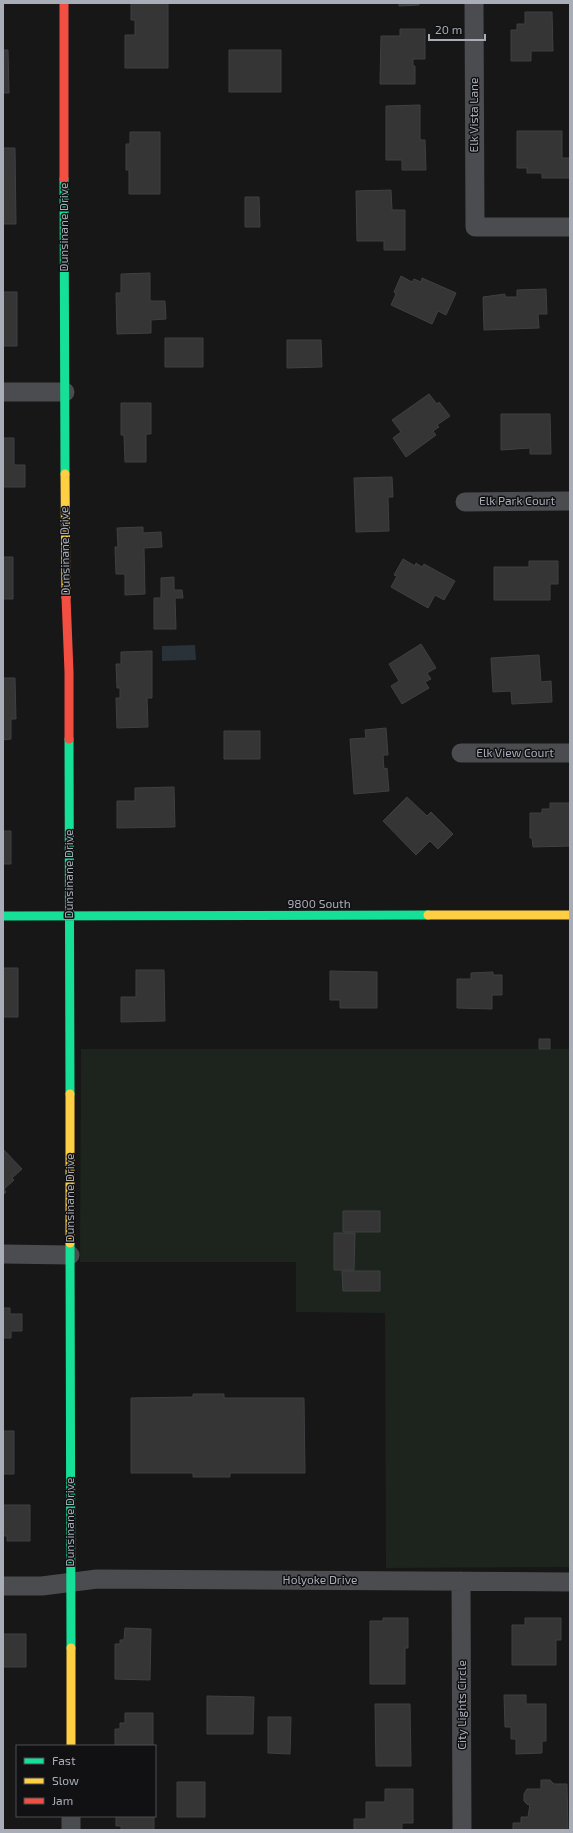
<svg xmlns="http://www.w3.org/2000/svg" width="573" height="1833" font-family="'Exo 2',sans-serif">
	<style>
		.green { fill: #1d241e }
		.water { fill: #2a3239 }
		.building { fill: #353536; stroke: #3f4043 }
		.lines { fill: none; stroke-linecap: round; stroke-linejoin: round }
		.street { stroke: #4b4c50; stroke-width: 19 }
		.fast { stroke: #16e098; stroke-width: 9 }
		.slow { stroke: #ffcf43; stroke-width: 9 }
		.jam { stroke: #f24e42; stroke-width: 9 }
		.labels { text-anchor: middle; stroke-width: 3; stroke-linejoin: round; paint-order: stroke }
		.street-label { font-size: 12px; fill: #a8adb8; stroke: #111113 }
	</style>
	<rect width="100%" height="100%" fill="#171717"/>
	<path class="green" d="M 81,1049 L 570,1049 L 570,1567 L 386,1568 L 385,1313 L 296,1312 L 296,1262 L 80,1262 Z"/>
	<path class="water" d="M 195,645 L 196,660 L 162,661 L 162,646 Z"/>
	<path class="building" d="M 131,3 L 168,3 L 168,68 L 125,68 L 125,35 L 135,35 L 135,20 L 131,20 Z
		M 399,3 L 419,3 L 419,5 L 399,6 Z
		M 525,12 L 552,12 L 553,51 L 531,51 L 531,61 L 511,61 L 511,30 L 517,30 L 517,24 L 525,24 Z
		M 400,29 L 425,29 L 425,59 L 413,59 L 413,66 L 415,66 L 415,84 L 380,84 L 381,36 L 400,36 Z
		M 3,50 L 8,50 L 9,93 L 3,93 Z
		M 229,50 L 281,50 L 281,92 L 229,92 Z
		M 420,105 L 420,140 L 425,140 L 426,170 L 402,170 L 402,160 L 386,160 L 386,106 Z
		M 517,131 L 562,131 L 562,158 L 570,158 L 570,178 L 542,178 L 542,173 L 527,173 L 527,168 L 517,168 Z
		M 130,132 L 160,132 L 160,194 L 129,194 L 129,170 L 126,170 L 126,144 L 130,144 Z
		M 3,148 L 15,148 L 16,224 L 3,224 Z
		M 391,190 L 392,210 L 405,210 L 405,250 L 384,250 L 384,241 L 357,241 L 356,191 Z
		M 245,197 L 259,197 L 260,227 L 245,227 Z
		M 150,273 L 150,301 L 165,301 L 166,319 L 151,320 L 151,333 L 117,334 L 116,293 L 121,293 L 121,274 Z
		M 401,276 L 412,282 L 414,279 L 421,282 L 422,278 L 456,293 L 446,315 L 438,311 L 432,324 L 391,305 L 396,294 L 394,292 Z
		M 546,289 L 547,314 L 538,314 L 539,328 L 484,330 L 483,297 L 505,294 L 505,297 L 517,297 L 517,290 Z
		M 3,292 L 17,292 L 17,346 L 3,346 Z
		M 165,338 L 203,338 L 203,367 L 165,367 Z
		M 287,340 L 321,340 L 322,367 L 287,368 Z
		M 429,394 L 437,404 L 439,402 L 450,416 L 437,425 L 439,427 L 433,431 L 436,435 L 406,457 L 393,438 L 401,432 L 392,420 Z
		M 121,403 L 151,403 L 151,434 L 146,434 L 146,462 L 125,462 L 124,435 L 121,435 Z
		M 501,414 L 550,414 L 551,454 L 530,454 L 530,448 L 501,450 Z
		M 3,438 L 14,438 L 14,465 L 25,465 L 25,487 L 3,487 Z
		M 392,477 L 393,497 L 388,497 L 389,531 L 356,532 L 354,478 Z
		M 143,527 L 143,533 L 161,532 L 162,547 L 144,548 L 145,594 L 125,595 L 125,574 L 116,574 L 115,547 L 118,547 L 117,528 Z
		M 3,557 L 13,557 L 13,599 L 3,599 Z
		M 403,559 L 415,566 L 416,563 L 422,567 L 424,564 L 455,581 L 444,600 L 435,595 L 428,608 L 391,587 L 397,576 L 394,575 Z
		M 529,561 L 558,561 L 558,584 L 550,584 L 550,600 L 494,600 L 494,567 L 529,567 Z
		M 174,577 L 174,590 L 182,590 L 183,598 L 175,598 L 176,629 L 154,629 L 154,598 L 161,598 L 161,578 Z
		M 421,644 L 436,668 L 427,673 L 431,679 L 425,682 L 429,688 L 402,704 L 391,686 L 399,681 L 389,664 Z
		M 152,651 L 152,698 L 147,698 L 148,727 L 117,728 L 116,698 L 120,698 L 120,688 L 117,688 L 116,664 L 121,664 L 121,652 Z
		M 539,655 L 541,682 L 551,681 L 552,702 L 512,704 L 511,691 L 493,692 L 491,658 Z
		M 3,678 L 15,678 L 16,719 L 11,719 L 11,739 L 3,740 Z
		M 386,728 L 388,755 L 383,755 L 384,769 L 387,768 L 389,791 L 354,794 L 350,739 L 366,738 L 365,730 Z
		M 224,731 L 260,731 L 260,759 L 224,759 Z
		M 174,787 L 175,827 L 117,828 L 117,801 L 135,801 L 135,788 Z
		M 407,797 L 427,816 L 431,812 L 453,834 L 438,849 L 430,841 L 416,855 L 383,821 Z
		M 550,803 L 570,803 L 570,846 L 533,847 L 532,838 L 530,838 L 530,813 L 542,813 L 542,809 L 550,809 Z
		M 3,831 L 11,831 L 11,864 L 3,864 Z
		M 3,968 L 18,968 L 18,1017 L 3,1017 L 3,1030 Z
		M 136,970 L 164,970 L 165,1021 L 121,1022 L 121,997 L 136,997 Z
		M 330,971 L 377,972 L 377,1008 L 340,1008 L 340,1000 L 330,1000 Z
		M 493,972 L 493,975 L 502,975 L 502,995 L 492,995 L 492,1009 L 457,1008 L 457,979 L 471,979 L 471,973 Z
		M 539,1039 L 550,1039 L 550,1049 L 539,1049 Z
		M 3,1149 L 22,1169 L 12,1178 L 14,1180 L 4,1189 L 6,1192 L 3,1195 Z
		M 343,1211 L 380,1211 L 380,1232 L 343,1232 Z
		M 334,1233 L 355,1233 L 354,1270 L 334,1270 Z
		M 342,1271 L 380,1271 L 380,1291 L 343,1291 Z
		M 3,1308 L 10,1308 L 10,1314 L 22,1314 L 22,1331 L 11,1331 L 11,1338 L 3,1338 Z
		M 193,1394 L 224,1394 L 224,1398 L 304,1398 L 305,1473 L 230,1473 L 230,1477 L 193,1477 L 193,1473 L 131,1473 L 131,1398 L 193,1397 Z
		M 3,1431 L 14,1431 L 14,1474 L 3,1474 Z
		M 3,1505 L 30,1505 L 30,1541 L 7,1541 L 7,1536 L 3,1536 Z
		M 383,1618 L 408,1618 L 408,1648 L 405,1648 L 405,1684 L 370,1684 L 370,1621 L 383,1621 Z
		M 525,1618 L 561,1618 L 561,1640 L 556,1640 L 556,1665 L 512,1665 L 512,1625 L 525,1625 Z
		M 125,1628 L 151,1629 L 150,1680 L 115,1679 L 115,1644 L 120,1644 L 120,1640 L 124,1640 Z
		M 3,1634 L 26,1634 L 26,1667 L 3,1667 Z
		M 504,1695 L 526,1695 L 526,1704 L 546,1704 L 546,1741 L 542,1741 L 542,1753 L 516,1754 L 516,1739 L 511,1739 L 511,1727 L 505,1727 Z
		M 207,1696 L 254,1697 L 253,1734 L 207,1734 Z
		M 375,1704 L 410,1704 L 411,1766 L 376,1766 Z
		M 125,1713 L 153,1713 L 153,1746 L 115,1746 L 115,1729 L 120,1729 L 120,1723 L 125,1723 Z
		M 268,1717 L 291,1717 L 290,1754 L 268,1753 Z
		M 541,1780 L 550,1780 L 554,1784 L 567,1784 L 568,1830 L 513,1830 L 513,1823 L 521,1823 L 521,1817 L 528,1817 L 530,1804 L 528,1805 L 524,1801 L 524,1794 L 527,1789 L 541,1789 Z
		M 177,1782 L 205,1782 L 205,1817 L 177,1817 Z
		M 385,1789 L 413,1789 L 413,1823 L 402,1823 L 402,1830 L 354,1830 L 354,1819 L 366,1819 L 366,1802 L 385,1802 Z
		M 116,1816 L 154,1816 L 154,1830 L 121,1830 L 121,1826 L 116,1826 Z"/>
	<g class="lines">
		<path class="street" d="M 474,3 L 475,227 L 570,227
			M 3,392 L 65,392
			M 465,502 L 570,501
			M 461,753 L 570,753
			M 3,1254 L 70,1255
			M 461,1581 L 462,1830
			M 3,1586 L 42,1586 L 97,1579 L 570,1582
			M 71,1816 L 71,1830"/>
		<path class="fast" d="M 64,179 L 65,474
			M 69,739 L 70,1094
			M 3,916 L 428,915
			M 70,1243 L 71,1648"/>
		<path class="slow" d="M 65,474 L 66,597
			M 428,915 L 570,915
			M 70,1094 L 70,1243
			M 71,1648 L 71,1746"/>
		<path class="jam" d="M 64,3 L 64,179
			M 66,597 L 69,672 L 69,739"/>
	</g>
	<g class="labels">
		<g class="street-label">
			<text transform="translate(474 115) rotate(-90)" y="4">Elk Vista Lane</text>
			<text transform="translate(64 227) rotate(-90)" y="4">Dunsinane Drive</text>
			<text x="517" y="505">Elk Park Court</text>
			<text transform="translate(65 551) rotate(-91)" y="4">Dunsinane Drive</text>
			<text x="515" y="757">Elk View Court</text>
			<text transform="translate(69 874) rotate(-90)" y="4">Dunsinane Drive</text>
			<text x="319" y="908">9800 South</text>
			<text transform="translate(70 1198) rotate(-90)" y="4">Dunsinane Drive</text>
			<text transform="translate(70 1522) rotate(-90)" y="4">Dunsinane Drive</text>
			<text x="320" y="1584">Holyoke Drive</text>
			<text transform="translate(462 1705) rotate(-90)" y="4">City Lights Circle</text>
		</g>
	</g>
	<rect width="573" height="1833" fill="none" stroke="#a8adb8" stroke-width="8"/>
	<rect x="16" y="1745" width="140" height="72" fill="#111113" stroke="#4d4f55"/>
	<rect x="24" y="1758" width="20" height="6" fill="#16e098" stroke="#4d4f55"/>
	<text x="52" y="1765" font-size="12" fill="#a8adb8">Fast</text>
	<rect x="24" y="1778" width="20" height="6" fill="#ffcf43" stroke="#4d4f55"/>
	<text x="52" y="1785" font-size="12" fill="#a8adb8">Slow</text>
	<rect x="24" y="1798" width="20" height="6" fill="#f24e42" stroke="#4d4f55"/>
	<text x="52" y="1805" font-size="12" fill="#a8adb8">Jam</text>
	<path d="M429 34v6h56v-6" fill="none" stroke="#a8adb8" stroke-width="2"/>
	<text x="435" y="34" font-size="12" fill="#a8adb8" stroke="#111113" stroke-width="3" paint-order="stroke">20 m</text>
</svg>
